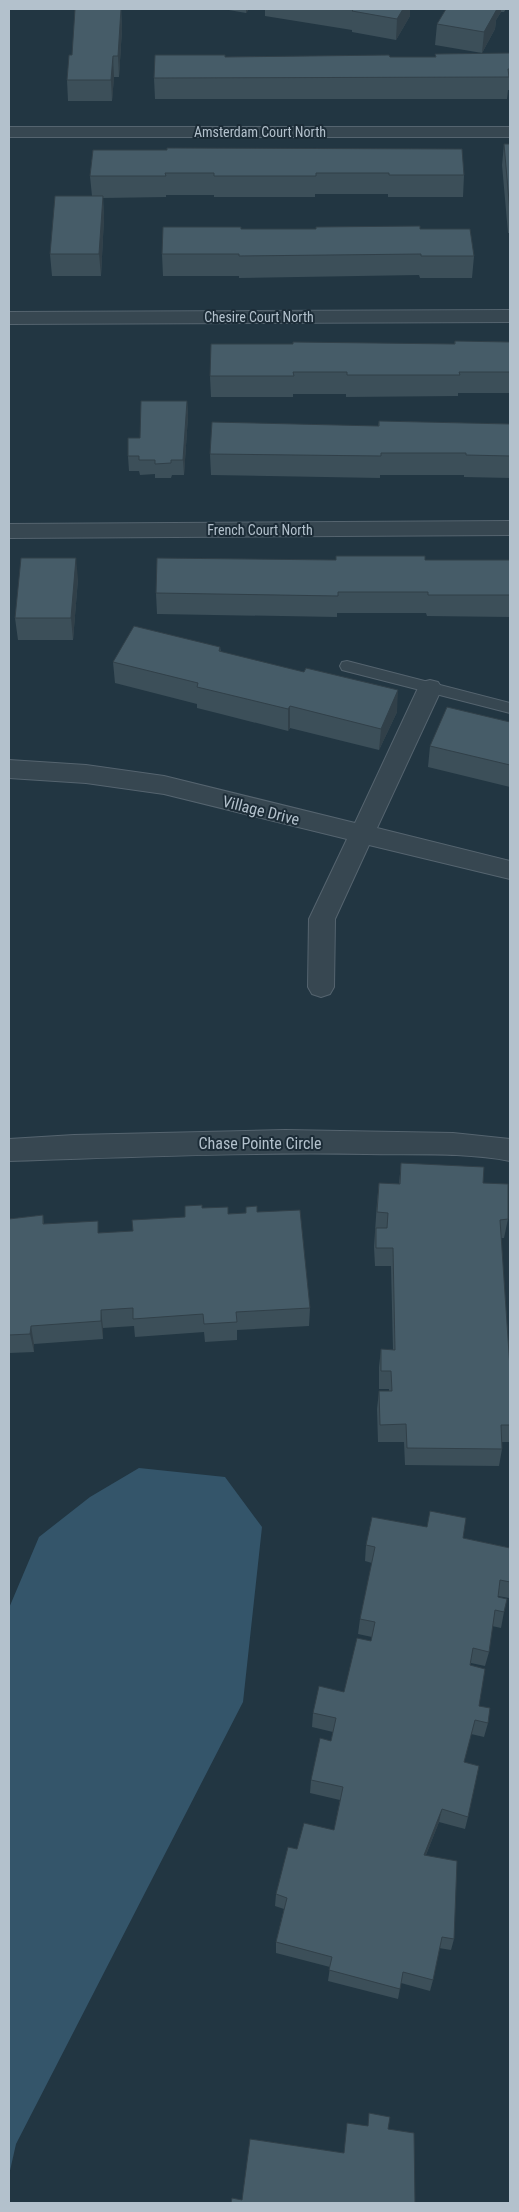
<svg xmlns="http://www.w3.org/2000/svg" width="519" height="2212" font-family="'Roboto Condensed',sans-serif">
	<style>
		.water { fill: #34556a }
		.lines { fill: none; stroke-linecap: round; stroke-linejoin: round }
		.lane-casing { stroke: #55646f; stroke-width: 2 }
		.street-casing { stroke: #55646f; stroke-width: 2 }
		.lane { fill: #374751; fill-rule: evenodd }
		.street { fill: #374751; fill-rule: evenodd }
		.wall { fill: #3c4f59 }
		.shaded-wall { fill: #314049 }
		.building { fill: #465c68; stroke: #314049 }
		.labels { text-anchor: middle; stroke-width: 4; stroke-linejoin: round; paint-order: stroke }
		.far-street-label { font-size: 14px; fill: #b3c1cc; stroke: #1c2c37 }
		.street-label { font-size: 16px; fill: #b3c1cc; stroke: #1c2c37 }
	</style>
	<rect width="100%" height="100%" fill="#223642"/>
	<path class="water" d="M 139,1468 L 225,1477 L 262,1527 L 243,1702 L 16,2144 L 9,2175 L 9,1608 L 39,1537 L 90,1497 Z"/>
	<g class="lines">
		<g class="lane-casing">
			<path id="lane" d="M 347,661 L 510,703 L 510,713 L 342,670 L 340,666 L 342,662 Z"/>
		</g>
		<g class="street-casing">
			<path id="street" d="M 9,127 L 510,127 L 510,137 L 9,137 Z
				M 510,310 L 510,322 L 9,324 L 9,312 Z
				M 510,521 L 510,535 L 9,538 L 9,524 Z
				M 430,680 L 438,682 L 442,688 L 377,828 L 510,861 L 510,879 L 369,845 L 335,919 L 334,987 L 330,994 L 321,997 L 312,994 L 308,987 L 309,919 L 347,839 L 164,794 L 86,783 L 9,778 L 9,760 L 86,765 L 164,776 L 355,823 L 418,688 L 422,682 Z
				M 285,1130 L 453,1133 L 510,1139 L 510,1161 C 464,1152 413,1155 366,1154 C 247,1152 128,1157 9,1161 L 9,1139 L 74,1135 Z"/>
		</g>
		<use href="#lane" class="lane"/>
		<use href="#street" class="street"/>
	</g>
	<path class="wall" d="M 121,9 L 122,29 L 119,77 L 114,77 L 112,101 L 68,101 L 67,80 L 72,55 Z
		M 223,9 L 249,9 L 246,13 Z
		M 265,9 L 410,9 L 410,16 L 396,40 L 352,32 L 352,30 L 265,16 Z
		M 446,9 L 506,9 L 504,12 L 501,12 L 496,20 L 495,29 L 482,53 L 435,45 L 437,24 Z
		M 510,53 L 510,90 L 508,90 L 507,99 L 155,99 L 154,78 L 225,57 L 435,57 L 435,54 Z
		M 504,144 L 510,144 L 510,233 L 508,233 L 502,165 Z
		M 93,150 L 464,175 L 463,197 L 388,197 L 388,194 L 315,194 L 315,197 L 214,197 L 214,195 L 166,195 L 166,197 L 103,198 L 104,218 L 101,276 L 52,276 L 50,254 L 92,196 L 90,176 Z
		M 241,229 L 420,229 L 474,256 L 472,278 L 420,278 L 419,275 L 239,278 L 239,276 L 163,276 L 162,254 Z
		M 455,341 L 510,342 L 510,393 L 458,393 L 458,396 L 346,397 L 346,394 L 293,394 L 293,397 L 211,397 L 210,376 L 454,344 Z
		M 187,401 L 188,416 L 184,475 L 172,475 L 171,478 L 155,478 L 155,474 L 140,475 L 139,471 L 129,471 L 128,456 L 140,438 Z
		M 379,421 L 510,424 L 510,478 L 464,477 L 464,475 L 380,475 L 380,478 L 211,475 L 210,454 L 378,426 Z
		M 425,560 L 510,560 L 510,617 L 427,616 L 426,613 L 337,613 L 337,617 L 157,614 L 156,593 Z
		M 78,579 L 73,640 L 18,640 L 15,618 Z
		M 220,647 L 221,652 L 397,712 L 379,750 L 290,728 L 288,731 L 221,714 L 197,708 L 197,704 L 115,683 L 113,662 Z
		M 510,722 L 510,787 L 428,767 L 430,746 Z
		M 401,1163 L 483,1183 L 508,1219 L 504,1238 L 501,1238 L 510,1368 L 510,1442 L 502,1442 L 502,1449 L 499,1466 L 405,1465 L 404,1442 L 378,1442 L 377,1409 L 379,1391 L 389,1391 L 389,1389 L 379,1389 L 379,1367 L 381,1349 L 393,1350 L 391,1266 L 375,1266 L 374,1247 L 377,1202 L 379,1183 L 399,1184 Z
		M 202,1208 L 228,1214 L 257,1212 L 310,1308 L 309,1326 L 237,1330 L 237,1340 L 205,1342 L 204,1332 L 135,1337 L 134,1326 L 103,1328 L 103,1339 L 34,1344 L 34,1352 L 9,1353 L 9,1219 L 43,1215 L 44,1224 L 99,1233 L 133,1231 L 185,1217 Z
		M 463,1538 L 510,1548 L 510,1594 L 509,1598 L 498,1596 L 498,1597 L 504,1612 L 501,1628 L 492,1626 L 489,1652 L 485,1666 L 471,1663 L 470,1665 L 479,1706 L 488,1723 L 484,1737 L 471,1734 L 464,1762 L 468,1817 L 465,1829 L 439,1822 L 426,1855 L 454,1939 L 451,1950 L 439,1948 L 433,1980 L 430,1991 L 401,1983 L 398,1999 L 328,1981 L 330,1967 L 276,1953 L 276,1942 L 284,1909 L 275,1906 L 276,1894 L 297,1849 L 334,1830 L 340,1800 L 310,1793 L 311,1780 L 331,1741 L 333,1732 L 312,1727 L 313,1713 L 344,1692 L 371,1641 L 372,1637 L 358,1634 L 360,1619 L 372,1563 L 365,1561 L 366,1545 Z"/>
	<path class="shaded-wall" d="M 121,9 L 122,29 L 119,77 L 118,56 Z
		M 246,9 L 249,9 L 246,13 Z
		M 403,9 L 410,9 L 410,16 L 396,40 L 397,19 Z
		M 493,9 L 501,9 L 501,12 L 496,20 L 495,29 L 482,53 L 484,32 Z
		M 113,56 L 114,77 L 112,101 L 111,80 Z
		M 103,196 L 104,218 L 101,276 L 99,254 Z
		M 187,401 L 188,416 L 184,475 L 183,460 Z
		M 76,558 L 78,579 L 73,640 L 71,618 Z
		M 398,690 L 397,712 L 379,750 L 381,729 Z
		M 290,706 L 290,728 L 288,731 L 288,709 Z
		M 101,1310 L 103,1328 L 103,1339 L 101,1321 Z
		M 31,1326 L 34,1344 L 34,1352 L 30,1334 Z
		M 442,1809 L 439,1822 L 421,1867 L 424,1855 Z"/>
	<path class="building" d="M 75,9 L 121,9 L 118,56 L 113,56 L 111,80 L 67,80 L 69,55 L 72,55 Z
		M 351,9 L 403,9 L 397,19 L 352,11 L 354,9 Z
		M 446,9 L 497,9 L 484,32 L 437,24 Z
		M 510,53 L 510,69 L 508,69 L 509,77 L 154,78 L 155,55 L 225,55 L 225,57 L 389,55 L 390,57 L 436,57 L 435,54 Z
		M 504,144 L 510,144 L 510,212 Z
		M 167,148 L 462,149 L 464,175 L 389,175 L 389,173 L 316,173 L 316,176 L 214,176 L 214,173 L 165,173 L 166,176 L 90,176 L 93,150 L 167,150 Z
		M 55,196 L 103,196 L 99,254 L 50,254 Z
		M 420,226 L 420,229 L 470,229 L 474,256 L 421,256 L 421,254 L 239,256 L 239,254 L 162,254 L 163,227 L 241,227 L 241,229 L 316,229 L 316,227 Z
		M 455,341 L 510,342 L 510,372 L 459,372 L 460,375 L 347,375 L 347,372 L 293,372 L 294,376 L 210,376 L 211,344 L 293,344 L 293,342 L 455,344 Z
		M 141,401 L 187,401 L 183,460 L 171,460 L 171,463 L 155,464 L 155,460 L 139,460 L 139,456 L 128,456 L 128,438 L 140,438 Z
		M 379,421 L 510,424 L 510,456 L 466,455 L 466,453 L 381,453 L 381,456 L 210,454 L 212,422 L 379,426 Z
		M 336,556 L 425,556 L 425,560 L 510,560 L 510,595 L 428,595 L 428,592 L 338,592 L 338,596 L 156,593 L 157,558 L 336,560 Z
		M 21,558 L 76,558 L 71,618 L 15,618 Z
		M 134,626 L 220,647 L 219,651 L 304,672 L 306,668 L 398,690 L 381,729 L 290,706 L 288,709 L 197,687 L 198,683 L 113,662 Z
		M 447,707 L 510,722 L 510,765 L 430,746 Z
		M 401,1163 L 484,1167 L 483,1183 L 508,1184 L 508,1219 L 500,1220 L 510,1368 L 510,1425 L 501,1425 L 502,1449 L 407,1448 L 406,1424 L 380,1425 L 379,1391 L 392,1391 L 391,1371 L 381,1371 L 381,1349 L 395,1350 L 393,1248 L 376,1248 L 376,1228 L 387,1228 L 388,1213 L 377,1212 L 379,1183 L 400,1184 Z
		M 202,1205 L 202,1208 L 228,1207 L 228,1214 L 246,1213 L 246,1207 L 257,1206 L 257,1212 L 300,1210 L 310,1308 L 236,1312 L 237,1322 L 204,1324 L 203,1314 L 133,1319 L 133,1308 L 101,1310 L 101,1321 L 31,1326 L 30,1334 L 9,1335 L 9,1219 L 43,1215 L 43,1224 L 98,1221 L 98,1233 L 133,1231 L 132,1220 L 185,1217 L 185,1206 Z
		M 430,1511 L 466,1518 L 463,1538 L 510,1548 L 510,1582 L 500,1580 L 498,1597 L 507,1599 L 504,1612 L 495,1610 L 489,1652 L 473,1648 L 470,1665 L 485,1669 L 479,1706 L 490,1708 L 488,1723 L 475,1720 L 464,1762 L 479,1766 L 468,1817 L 442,1809 L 424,1855 L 457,1861 L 454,1939 L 442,1937 L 433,1980 L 403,1972 L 400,1989 L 329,1970 L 332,1957 L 276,1942 L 287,1898 L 276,1894 L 288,1847 L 297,1849 L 304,1823 L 334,1830 L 343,1787 L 311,1780 L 320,1738 L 331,1741 L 336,1718 L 313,1713 L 319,1686 L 344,1692 L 357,1638 L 371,1641 L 375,1622 L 360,1619 L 375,1547 L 366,1545 L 372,1517 L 427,1527 Z
		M 369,2113 L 390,2117 L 388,2129 L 414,2133 L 415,2203 L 231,2203 L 232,2198 L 242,2200 L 250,2139 L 344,2153 L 347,2123 L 368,2126 Z"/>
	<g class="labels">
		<g class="far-street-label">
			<text x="260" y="137">Amsterdam Court North</text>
			<text x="259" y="322">Chesire Court North</text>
			<text x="260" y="535">French Court North</text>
		</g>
		<g class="street-label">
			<text transform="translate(261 810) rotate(14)" y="6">Village Drive</text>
			<text x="260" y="1149">Chase Pointe Circle</text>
		</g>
	</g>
	<rect width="519" height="2212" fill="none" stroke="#b3c1cc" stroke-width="20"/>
</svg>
